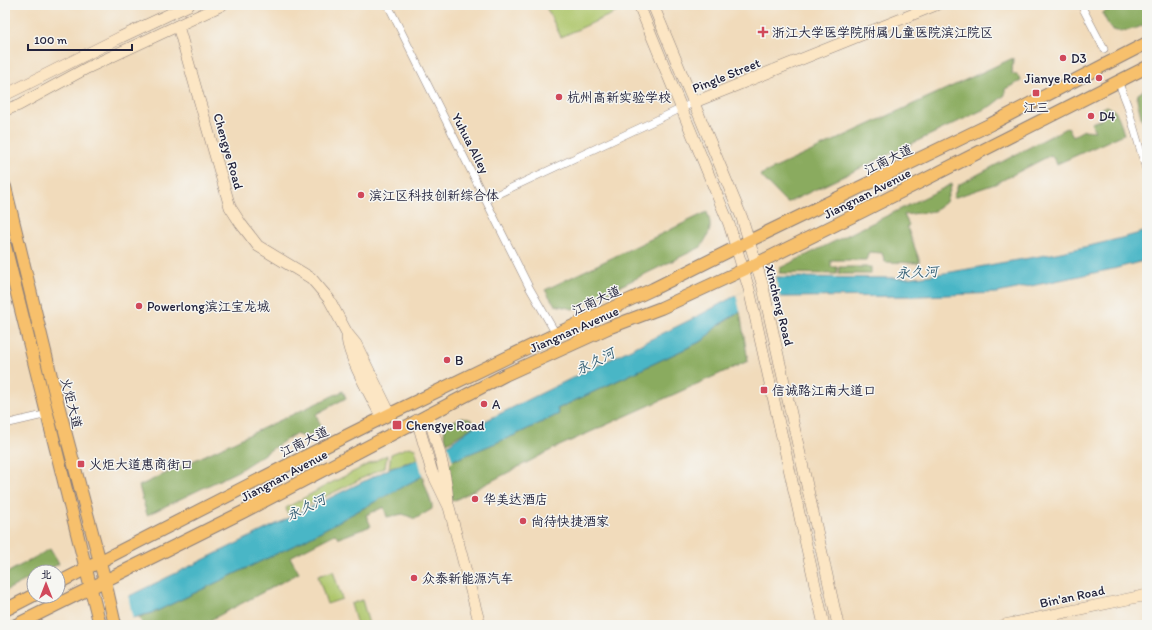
<svg xmlns="http://www.w3.org/2000/svg" width="1152" height="630" font-family="Itim,'LXGW WenKai TC',sans-serif">
	<style>
		.green { fill: #aec66b; stroke: #687453 }
		.forest { fill: #8aab5f; stroke: #56664d }
		.water { fill: #4ab6c6; stroke: #366c80 }
		.pier { fill: #f1dbbb }
		.lines { fill: none; stroke-linecap: round; stroke-linejoin: round }
		.street-casing { stroke: #8a7e7b; stroke-width: 8 }
		.secondary-casing { stroke: #8a7e7b; stroke-width: 12 }
		.primary-casing { stroke: #8a7e7b; stroke-width: 14 }
		.street { stroke: #fff; stroke-width: 7 }
		.secondary { stroke: #fce6c4; stroke-width: 11 }
		.primary { stroke: #f7c06c; stroke-width: 12 }
		.poi-dot { fill: #d1495b; stroke: #f6f6f2; stroke-width: 1.5 }
		.labels { text-anchor: middle; stroke-width: 3; stroke-linejoin: round; paint-order: stroke }
		.poi-label { font-size: 13px; fill: #22223b; stroke: #f6f6f2; text-anchor: start }
		.street-label { font-size: 13px; fill: #22223b; stroke: #f6f6f2 }
		.water-label { font-size: 14px; font-style: italic; fill: #325d73; stroke: #f6f6f2 }
	</style>
	<rect width="100%" height="100%" fill="#f6f6f2"/>
	<filter id="ink" filterUnits="userSpaceOnUse"><feTurbulence type="fractalNoise" baseFrequency=".025" numOctaves="2"/><feDisplacementMap in="SourceGraphic" scale="8" xChannelSelector="R" yChannelSelector="G"/><feConvolveMatrix kernelMatrix="1 2 1 2 8 2 1 2 1" color-interpolation-filters="sRGB"/></filter>
	<filter id="wash" filterUnits="userSpaceOnUse"><feTurbulence type="fractalNoise" baseFrequency=".012" numOctaves="4" result="noise"/><feDisplacementMap in="SourceGraphic" scale="16" xChannelSelector="R" yChannelSelector="G"/><feGaussianBlur stdDeviation="0.9" result="paint"/><feColorMatrix in="noise" values="0 0 0 0 0 0 0 0 0 0 0 0 0 0 0 0 0 1.4 0 .05"/><feComposite in="paint" operator="in"/></filter>
	<g filter="url(#wash)">
		<rect width="100%" height="100%" fill="#f1dbbb"/>
		<path class="green" d="M 545,5 L 630,5 L 630,6 L 561,37 Z
			M 409,447 L 415,449 L 418,459 L 389,468 L 391,454 Z
			M 387,455 L 385,467 L 288,515 L 286,508 L 327,485 Z
			M 333,571 L 342,599 L 327,604 L 318,576 Z
			M 362,600 L 369,624 L 357,625 L 351,604 Z"/>
		<path class="forest" d="M 1117,5 L 1147,5 L 1147,24 C 1140,27 1119,35 1112,29 C 1108,26 1105,17 1102,13 Z
			M 1013,58 L 1012,74 C 1017,75 1019,75 1021,81 L 1005,89 L 1005,95 L 991,106 L 787,203 L 760,175 Z
			M 1144,90 L 1147,91 L 1147,119 L 1142,121 L 1137,99 L 1138,94 Z
			M 1106,106 C 1119,109 1120,123 1124,134 L 1057,164 L 1051,155 L 995,184 L 953,198 L 958,185 L 1068,127 L 1073,136 L 1084,130 L 1095,131 L 1091,123 L 1102,119 L 1098,110 Z
			M 952,184 L 946,202 L 934,211 L 904,215 L 909,225 L 907,227 L 919,259 L 919,263 L 885,262 L 882,253 L 869,252 L 866,260 L 831,260 L 831,267 L 837,267 L 837,274 L 779,273 L 780,268 Z
			M 707,212 C 713,229 710,232 701,247 L 573,309 L 555,305 L 545,290 Z
			M 839,267 L 871,267 L 871,274 L 839,274 Z
			M 740,312 L 748,361 L 555,448 L 457,499 L 451,501 L 446,463 L 515,435 L 559,414 L 557,409 L 704,340 L 715,328 Z
			M 343,391 L 346,398 L 316,414 L 322,430 L 304,437 L 295,434 L 238,471 L 147,515 L 139,486 Z
			M 462,417 L 472,420 L 474,426 L 447,443 L 444,434 L 446,425 Z
			M 422,476 L 432,505 L 432,509 L 415,519 L 403,514 L 387,517 L 384,507 L 366,515 L 371,526 L 339,538 L 335,534 L 290,557 L 299,573 L 201,625 L 143,625 L 139,617 L 155,612 L 297,544 Z
			M 50,549 L 59,564 L 43,572 L 34,572 L 34,576 L 5,591 L 5,574 Z"/>
		<path class="water" d="M 1147,231 L 1147,260 L 1113,269 L 997,293 L 920,296 L 780,297 L 740,312 L 728,319 L 715,328 L 704,340 L 557,409 L 559,414 L 515,435 L 457,459 L 457,458 L 452,460 L 297,544 L 155,612 L 125,620 L 115,625 L 76,625 L 121,600 L 389,469 L 420,459 L 448,445 L 473,427 L 698,316 L 735,296 L 776,277 L 906,278 C 938,275 969,269 1000,263 C 1050,255 1099,245 1147,231 Z"/>
		<path class="pier" d="M 776,276 L 780,298 L 741,314 L 736,295 Z
			M 447,443 L 453,462 L 423,478 L 418,458 Z
			M 128,595 L 133,620 L 125,622 L 120,625 L 80,625 L 79,621 Z"/>
	</g>
	<g filter="url(#ink)">
		<g class="lines">
			<g class="street-casing">
				<path id="street" d="M 388,5 L 529,287 L 556,334
					M 1081,5 L 1104,49
					M 1118,81 L 1127,104 L 1147,173
					M 485,200 L 695,102
					M 5,424 L 48,414"/>
			</g>
			<g class="secondary-casing">
				<path id="secondary" d="M 639,5 L 729,224 L 749,289 L 824,625
					M 653,5 L 742,218 L 762,283 L 838,625
					M 178,26 L 230,207 L 241,224 L 258,246 L 311,278 L 329,299 L 347,333 L 356,344 L 390,414
					M 5,95 L 121,37 L 189,5
					M 695,102 L 936,5
					M 5,110 L 19,105 L 87,68 L 222,5
					M 347,338 C 349,359 372,398 382,418
					M 428,415 C 437,443 446,471 448,501
					M 417,420 L 432,472 L 449,507 L 480,625
					M 1004,625 L 1147,595"/>
			</g>
			<g class="primary-casing">
				<path id="primary" d="M 5,187 L 57,401 L 105,581 L 115,625
					M 5,246 L 100,625
					M 58,583 L 280,469 L 390,414 L 556,334 L 653,289 L 749,241 L 991,124 L 1110,62 L 1147,43
					M 5,610 L 34,595
					M 16,625 L 243,512 L 505,375 L 608,328 L 661,308 L 756,264 L 863,211 L 1147,67"/>
			</g>
			<use href="#street" class="street"/>
			<use href="#secondary" class="secondary"/>
			<use href="#primary" class="primary"/>
		</g>
	</g>
	<g class="poi-dot">
		<path d="M761 26h4v4h4v4h-4v4h-4v-4h-4v-4h4z"/>
		<circle cx="1063" cy="58" r="4"/>
		<circle cx="1099" cy="78" r="4"/>
		<rect x="1032" y="89" width="8" height="8" rx="2"/>
		<circle cx="559" cy="97" r="4"/>
		<circle cx="1091" cy="116" r="4"/>
		<circle cx="361" cy="195" r="4"/>
		<circle cx="139" cy="306" r="4"/>
		<circle cx="447" cy="360" r="4"/>
		<rect x="760" y="386" width="8" height="8" rx="2"/>
		<circle cx="484" cy="404" r="4"/>
		<rect x="392" y="420" width="10" height="10" rx="2"/>
		<rect x="77" y="460" width="8" height="8" rx="2"/>
		<circle cx="475" cy="499" r="4"/>
		<circle cx="523" cy="521" r="4"/>
		<circle cx="414" cy="578" r="4"/>
	</g>
	<g class="labels">
		<g class="poi-label">
			<text x="772" y="37">浙江大学医学院附属儿童医院滨江院区</text>
			<text x="1071" y="63">D3</text>
			<text x="1091" y="83" text-anchor="end">Jianye Road</text>
			<text x="567" y="102">杭州高新实验学校</text>
			<text x="1036" y="112" text-anchor="middle">江三</text>
			<text x="1099" y="121">D4</text>
			<text x="369" y="200">滨江区科技创新综合体</text>
			<text x="147" y="311">Powerlong滨江宝龙城</text>
			<text x="455" y="365">B</text>
			<text x="772" y="395">信诚路江南大道口</text>
			<text x="492" y="409">A</text>
			<text x="406" y="430">Chengye Road</text>
			<text x="89" y="469">火炬大道惠商街口</text>
			<text x="483" y="504">华美达酒店</text>
			<text x="531" y="526">尚待快捷酒家</text>
			<text x="422" y="583">众泰新能源汽车</text>
		</g>
		<g class="street-label">
			<text transform="translate(726 75) rotate(-22)" y="5">Pingle Street</text>
			<text transform="translate(471 143) rotate(63)" y="5">Yuhua Alley</text>
			<text transform="translate(229 151) rotate(74)" y="5">Chengye Road</text>
			<text transform="translate(888 159) rotate(-26)" y="5">江南大道</text>
			<text transform="translate(867 193) rotate(-27)" y="5">Jiangnan Avenue</text>
			<text transform="translate(596 300) rotate(-25)" y="5">江南大道</text>
			<text transform="translate(780 305) rotate(76)" y="5">Xincheng Road</text>
			<text transform="translate(574 329) rotate(-24)" y="5">Jiangnan Avenue</text>
			<text transform="translate(72 403) rotate(76)" y="5">火炬大道</text>
			<text transform="translate(304 441) rotate(-26)" y="5">江南大道</text>
			<text transform="translate(284 475) rotate(-28)" y="5">Jiangnan Avenue</text>
			<text transform="translate(1072 596) rotate(-12)" y="5">Bin'an Road</text>
		</g>
		<g class="water-label">
			<text transform="translate(917 272) rotate(-3)" y="5">永久河</text>
			<text transform="translate(595 361) rotate(-27)" y="5">永久河</text>
			<text transform="translate(306 507) rotate(-26)" y="5">永久河</text>
		</g>
	</g>
	<rect width="1152" height="630" fill="none" stroke="#f6f6f2" stroke-width="20"/>
	<g transform="translate(46 584)"><circle r="19" fill="#f6f6f2" stroke="#a1a1a9"/>
	<path d="M0-3L7 15L0 10L-7 15Z" fill="#d1495b"/>
	<text y="-6" font-size="11" font-weight="bold" text-anchor="middle" fill="#22223b">北</text>
	</g>
	<path d="M28 44v6h104v-6" fill="none" stroke="#22223b" stroke-width="2"/>
	<text x="34" y="44" font-size="12" fill="#22223b" stroke="#f6f6f2" stroke-width="3" paint-order="stroke">100 m</text>
</svg>
